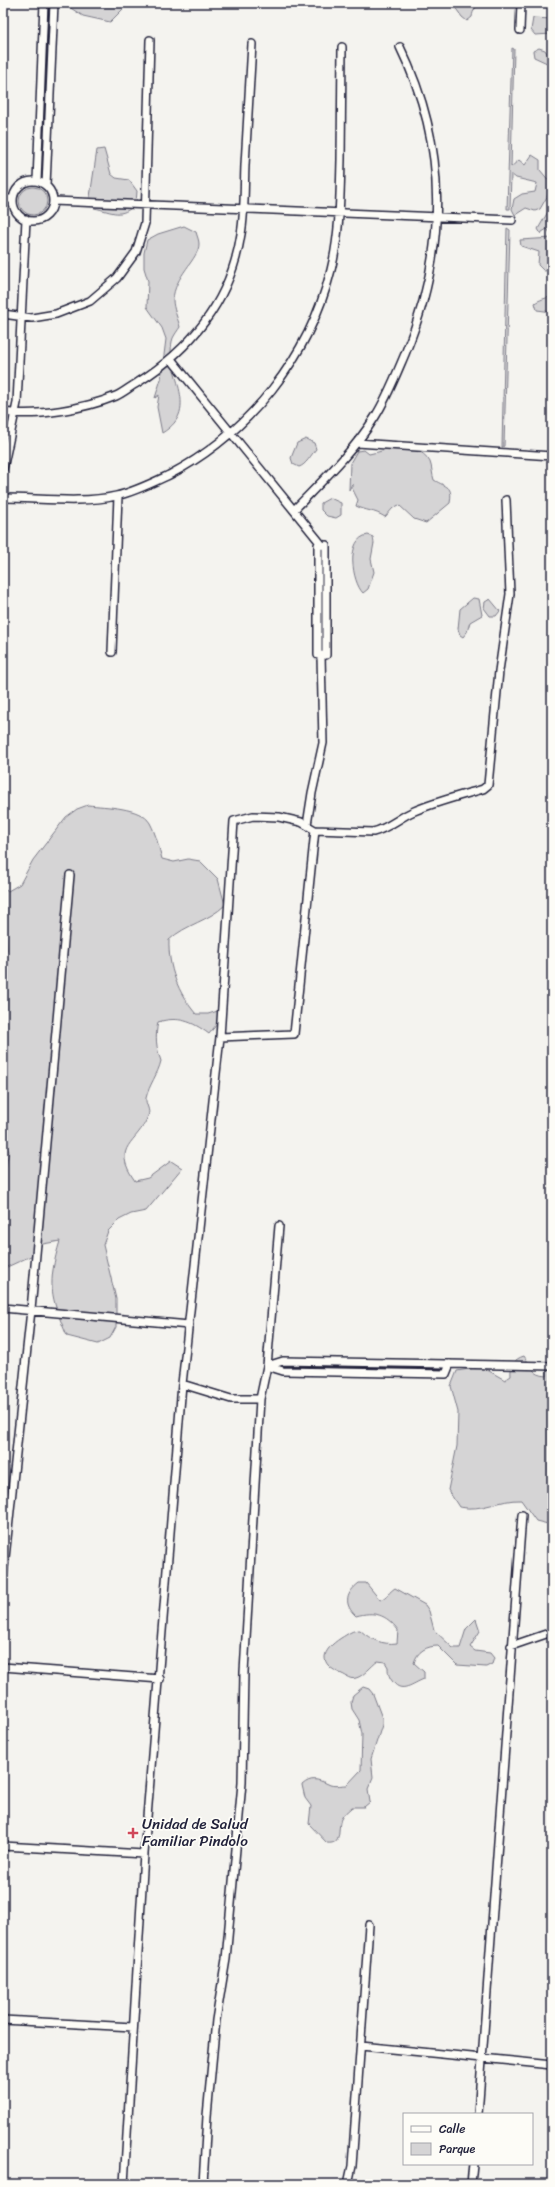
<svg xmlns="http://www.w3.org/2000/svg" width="555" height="2187" font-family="Sriracha,sans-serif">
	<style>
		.green { fill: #d5d4d5; stroke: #7c7b88 }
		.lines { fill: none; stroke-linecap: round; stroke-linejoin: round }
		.street-casing { stroke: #22223b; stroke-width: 10 }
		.street { stroke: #fdfcf7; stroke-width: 7 }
		.poi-dot { fill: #d1495b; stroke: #fdfcf7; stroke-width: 1.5 }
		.labels { text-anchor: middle; stroke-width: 3.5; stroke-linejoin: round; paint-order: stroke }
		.poi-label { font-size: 15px; fill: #22223b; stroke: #fdfcf7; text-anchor: start }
	</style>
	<rect width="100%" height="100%" fill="#f4f3ef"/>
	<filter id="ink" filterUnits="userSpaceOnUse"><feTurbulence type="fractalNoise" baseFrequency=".025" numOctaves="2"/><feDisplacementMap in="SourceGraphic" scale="8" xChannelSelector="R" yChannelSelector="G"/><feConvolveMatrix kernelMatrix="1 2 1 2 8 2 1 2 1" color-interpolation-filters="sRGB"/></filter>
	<g filter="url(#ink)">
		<path class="green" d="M 63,3 L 129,3 L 110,22 L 83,16 Z
			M 452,3 L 482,3 C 475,7 473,10 472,17 L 467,21 L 462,17 Z
			M 533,18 L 552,19 L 552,34 L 535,35 L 531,30 Z
			M 49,21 L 44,171 L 42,172 L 41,171 L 47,22 Z
			M 512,48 L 514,49 L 511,167 L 519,160 L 525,165 L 532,155 L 540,160 L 540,170 L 550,182 L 548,195 L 540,209 L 535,211 L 526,208 L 515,215 L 512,209 L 514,199 L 522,194 L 535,192 L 537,183 L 516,178 L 511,174 L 510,209 L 507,209 Z
			M 539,48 L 545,50 L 550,58 L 547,63 L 534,57 L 533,51 Z
			M 104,149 L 111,174 L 116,178 L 129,180 L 137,191 L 136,204 C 120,219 114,212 94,208 L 90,197 L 91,190 L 97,150 Z
			M19 201a14 14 0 1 1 28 0a14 14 0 1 1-28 0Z
			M 549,210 L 552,210 L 552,235 L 547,229 L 542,232 L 541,234 L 538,229 Z
			M 184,226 L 196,232 C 197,236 199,240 199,244 C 199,259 174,276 173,300 C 173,308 178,319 180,327 C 178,330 175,334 173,338 C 162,371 204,408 162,433 L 157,407 L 159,395 L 155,398 L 161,379 L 166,339 L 162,328 L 147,307 L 148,281 L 144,268 L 144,253 L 147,240 L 158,234 Z
			M 507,228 L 510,230 L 504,446 L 502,447 Z
			M 552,238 L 552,270 L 544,271 L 538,265 L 539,252 L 521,246 L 520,240 Z
			M 552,296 L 552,312 L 537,310 L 535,303 C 538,300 547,298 552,296 Z
			M 306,439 L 314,443 L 316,449 C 311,455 306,465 299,467 L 293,464 L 291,458 L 297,443 Z
			M 394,444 C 406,444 424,450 430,462 C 432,467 432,474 434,480 C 447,488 453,485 450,503 L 426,523 L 414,519 L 399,505 L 393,508 L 385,517 C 374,510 366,511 356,506 L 358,500 L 352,488 L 352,484 L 349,490 L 350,463 L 357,451 L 364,450 L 369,454 L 382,451 Z
			M 330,498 L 341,503 L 341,515 L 336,518 L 327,516 L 321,510 L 321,503 Z
			M 368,535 L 373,537 L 374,543 L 371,559 L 374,572 L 368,589 L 363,593 C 352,582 345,538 368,535 Z
			M 473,598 L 479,599 L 482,615 L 470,622 L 467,632 L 463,637 L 460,635 L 458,629 L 460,609 Z
			M 490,599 L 500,611 L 496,616 L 490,616 L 484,608 L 485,602 Z
			M 88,805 C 105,807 141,807 150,823 C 156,834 159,848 162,859 L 174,862 L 188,859 L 200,861 L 218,879 L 225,905 C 209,921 186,924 169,940 C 168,967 178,993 196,1014 L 208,1014 L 221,1010 L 217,1024 L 209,1034 C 192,1021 178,1016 158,1022 C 155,1037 156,1047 161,1061 C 158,1074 149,1085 146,1098 C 145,1104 151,1110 148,1116 C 138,1144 110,1145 135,1181 L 148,1178 L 171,1161 L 182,1168 L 146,1211 L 131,1214 L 119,1220 L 108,1231 L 103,1245 L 116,1299 L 116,1327 L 110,1338 L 98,1344 L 67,1336 C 50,1296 47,1284 60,1241 L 43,1244 L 33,1255 L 7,1267 L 3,1264 L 3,1182 L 9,1151 L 3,1141 L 3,955 L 7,950 L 6,937 L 3,935 L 3,890 L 8,891 L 20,884 L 33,860 L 66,817 L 77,809 Z
			M 524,1356 C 532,1367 532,1375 547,1376 L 547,1369 L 552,1362 L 552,1525 L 536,1521 L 521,1500 C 499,1499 483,1512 459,1507 L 448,1490 L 457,1446 L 458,1412 L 451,1386 L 457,1371 L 482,1367 L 505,1380 L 511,1376 C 510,1365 514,1359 524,1356 Z
			M 280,1364 L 395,1366 L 396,1368 L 395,1370 L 280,1369 L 278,1366 Z
			M 359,1583 L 366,1583 L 380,1600 C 387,1597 389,1592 395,1588 L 425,1605 L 429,1611 L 434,1630 L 453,1648 L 460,1648 L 466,1629 L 476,1619 L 480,1631 L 470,1647 L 475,1651 L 490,1653 L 494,1658 L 492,1664 L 486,1667 L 457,1665 L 438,1646 C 427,1646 417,1651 414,1663 L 424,1672 L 424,1679 C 413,1683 402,1694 393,1682 C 389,1677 388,1674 388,1667 L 385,1662 L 378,1661 C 371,1666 364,1676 356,1678 C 350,1680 347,1676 342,1674 C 318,1664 321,1651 341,1638 C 348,1634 352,1630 360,1630 C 371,1640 382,1645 397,1643 L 398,1630 C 386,1614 374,1611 356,1616 C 343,1604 346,1593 359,1583 Z
			M 363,1687 L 369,1689 L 373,1694 L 382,1718 L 382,1725 L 371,1759 L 373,1777 L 368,1789 L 370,1802 L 364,1807 L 352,1807 C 348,1811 343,1814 341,1819 C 337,1828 343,1845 327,1843 L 309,1824 L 311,1806 L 305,1798 L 302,1785 C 311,1777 317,1779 328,1784 C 333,1787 341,1785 347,1785 L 361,1770 L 362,1734 L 359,1720 L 352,1709 L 351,1702 L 353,1695 Z"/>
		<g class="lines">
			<g class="street-casing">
				<path id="street" d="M 520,30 L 521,3
					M 37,181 L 44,3
					M13 201a20 20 0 1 1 40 0a20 20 0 1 1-40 0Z
					M 46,185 L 54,3
					M 3,199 L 13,199
					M 53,201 L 512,220
					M 3,314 L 32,318 L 56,314 L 90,301 L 117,278 L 136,252 L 145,223 L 150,40
					M 171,359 L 322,545
					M 3,412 C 37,417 84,409 116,396 C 123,393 130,387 137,383 C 191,349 231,300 241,234 C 245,212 244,188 245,165 C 247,124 250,84 252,44
					M 357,443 L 552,456
					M 3,469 L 17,403 L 26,219
					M 3,498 C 38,498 82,504 116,496 C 134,492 152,483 169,475 C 249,433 309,358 331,270 C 340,234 340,197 341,160 C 341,122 342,84 342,47
					M 294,510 C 322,481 353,452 375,417 C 387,398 396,375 405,354 C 447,252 449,147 400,47
					M 318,545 L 318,655
					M 326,545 L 326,655
					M 112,652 L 118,496
					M 307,825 L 312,793 L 323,743 L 321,655
					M 220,1037 L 294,1034 L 315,830
					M 3,1308 L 189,1325
					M 267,1366 L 283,1361 L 552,1366
					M 267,1366 L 283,1371 L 446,1374 L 450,1364
					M 182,1384 L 231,1399 L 260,1399 L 267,1366 L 279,1226
					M 3,1577 L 31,1310 L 70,875
					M 511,1646 L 552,1632
					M 3,1667 L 160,1679
					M 3,1846 L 144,1854
					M 3,2020 L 133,2027
					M 361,2046 L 552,2065
					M 478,2114 L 522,1515
					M 124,2184 L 144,1854 L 182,1384 L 220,1037 L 234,821 L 253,816 L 279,817 L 301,822 L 315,830 L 373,832 C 387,829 399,818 412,812 C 435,802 459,796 483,789 L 488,785 L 499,671 L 510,594 L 506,500
					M 203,2184 L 207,2116 L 216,2020 L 226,1959 L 242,1783 L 244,1672 L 260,1399
					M 348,2184 L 352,2166 L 369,1925
					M 471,2184 L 473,2164"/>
			</g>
			<use href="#street" class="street"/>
		</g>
	</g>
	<path class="poi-dot" d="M131 1827h4v4h4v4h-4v4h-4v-4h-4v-4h4z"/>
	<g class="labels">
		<g class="poi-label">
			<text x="142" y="1829">Unidad de Salud<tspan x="142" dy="17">Familiar Pindolo</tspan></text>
		</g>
	</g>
	<rect width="555" height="2187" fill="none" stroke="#fdfcf7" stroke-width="16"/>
	<rect x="8" y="8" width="539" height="2171" fill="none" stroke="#22223b" stroke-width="1.5" filter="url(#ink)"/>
	<rect x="403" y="2113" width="130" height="52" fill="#fdfcf7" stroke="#a5a5ac"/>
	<rect x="411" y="2126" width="20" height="6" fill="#fdfcf7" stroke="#a5a5ac"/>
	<text x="439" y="2133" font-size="12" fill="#22223b">Calle</text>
	<rect x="411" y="2143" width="20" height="12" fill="#d5d4d5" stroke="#a5a5ac"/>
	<text x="439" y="2153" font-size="12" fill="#22223b">Parque</text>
</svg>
